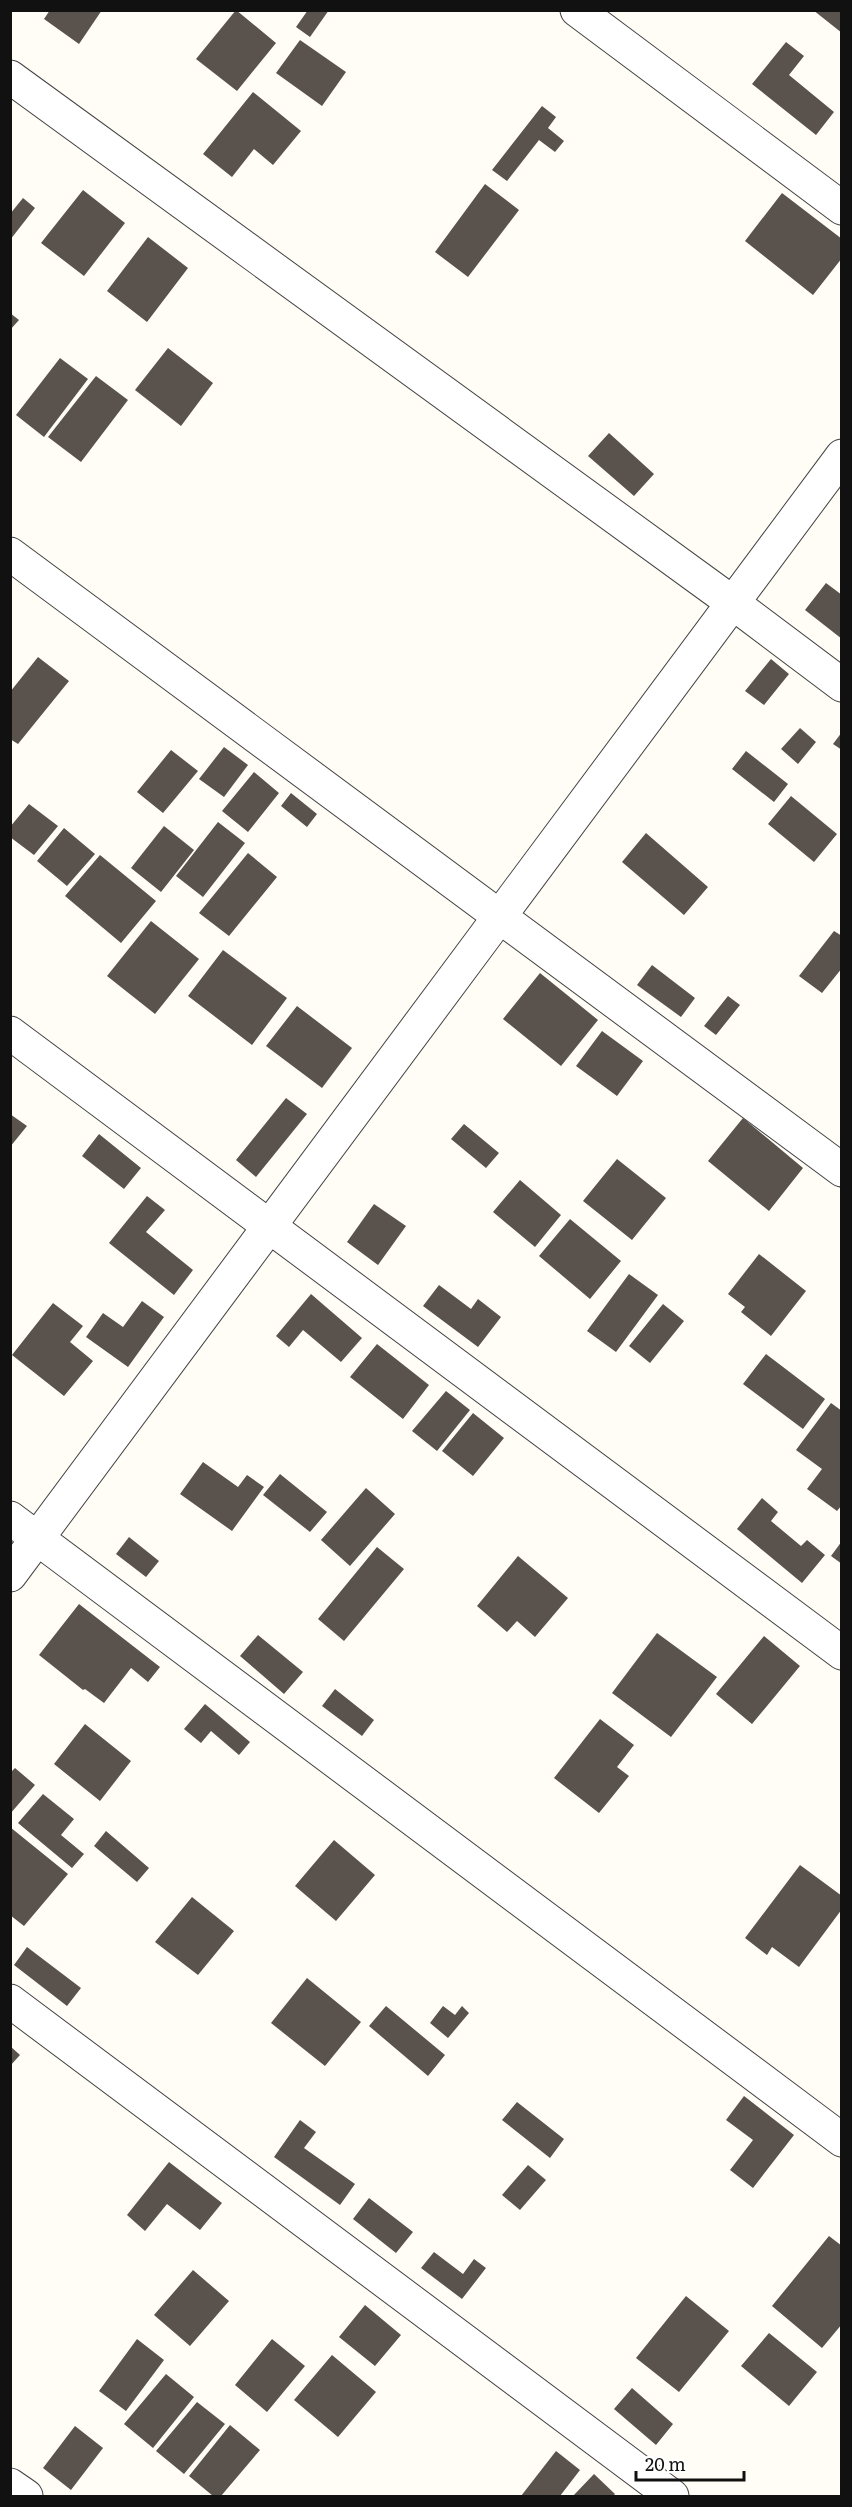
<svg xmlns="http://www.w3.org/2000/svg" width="852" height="2507" font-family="Literata,serif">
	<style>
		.building { fill: #5a524d }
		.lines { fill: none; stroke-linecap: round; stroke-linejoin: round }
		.minor-casing { stroke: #444; stroke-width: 35 }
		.minor { stroke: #fff; stroke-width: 33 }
	</style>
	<rect width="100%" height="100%" fill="#fffdf5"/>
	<path class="building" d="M 50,10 L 102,10 L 79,44 L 44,19 Z
		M 236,10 L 276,43 L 237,91 L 196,59 Z
		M 308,10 L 329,10 L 310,37 L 296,27 Z
		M 813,10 L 842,10 L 842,33 Z
		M 300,40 L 346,72 L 322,106 L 276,73 Z
		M 786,42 L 804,56 L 789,75 L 834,112 L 816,135 L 752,84 Z
		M 253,92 L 301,131 L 273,165 L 254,149 L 232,177 L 203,154 Z
		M 542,106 L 556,117 L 548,128 L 564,141 L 555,152 L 539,140 L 507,181 L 492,170 Z
		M 485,184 L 519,210 L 468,277 L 435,252 Z
		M 83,190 L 125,223 L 84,276 L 41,243 Z
		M 782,193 L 842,239 L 842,258 L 813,295 L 745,241 Z
		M 23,198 L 35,208 L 10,240 L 10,214 Z
		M 148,237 L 188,268 L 147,322 L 107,291 Z
		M 10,313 L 19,320 L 10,330 Z
		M 168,348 L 213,383 L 181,426 L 135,390 Z
		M 60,358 L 88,379 L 44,437 L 16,415 Z
		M 96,376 L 128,400 L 81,462 L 48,437 Z
		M 609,433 L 654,474 L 634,496 L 588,456 Z
		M 826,583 L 842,595 L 842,639 L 805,610 Z
		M 38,657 L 69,681 L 18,744 L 10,739 L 10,692 Z
		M 771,659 L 789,674 L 764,705 L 745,691 Z
		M 800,728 L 816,742 L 798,764 L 781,749 Z
		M 842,732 L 842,750 L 833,744 Z
		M 224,747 L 248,765 L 224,797 L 199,779 Z
		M 171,750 L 198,771 L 163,813 L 137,792 Z
		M 746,751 L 788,784 L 774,802 L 732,769 Z
		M 254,772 L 279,793 L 248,832 L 222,811 Z
		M 291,793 L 317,814 L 307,827 L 281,806 Z
		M 791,796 L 837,834 L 814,862 L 768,824 Z
		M 29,804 L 58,826 L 34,855 L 10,837 L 10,827 Z
		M 218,822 L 245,843 L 203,897 L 176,876 Z
		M 164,826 L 194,850 L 161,892 L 131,868 Z
		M 64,828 L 95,854 L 67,886 L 37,861 Z
		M 646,833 L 708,887 L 684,915 L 622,862 Z
		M 248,853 L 277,877 L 229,936 L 199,913 Z
		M 100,855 L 156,901 L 121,943 L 65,896 Z
		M 151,921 L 199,959 L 155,1014 L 107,976 Z
		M 834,931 L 842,936 L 842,968 L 822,993 L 799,976 Z
		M 223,950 L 287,998 L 252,1045 L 188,996 Z
		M 652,965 L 695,998 L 681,1017 L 637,985 Z
		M 540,973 L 598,1020 L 561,1066 L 503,1019 Z
		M 728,996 L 740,1005 L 716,1035 L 704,1026 Z
		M 297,1006 L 352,1048 L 322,1088 L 266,1046 Z
		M 602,1031 L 643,1061 L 617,1096 L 576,1066 Z
		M 286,1098 L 307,1114 L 256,1177 L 236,1160 Z
		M 10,1114 L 27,1126 L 10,1147 Z
		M 743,1118 L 803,1168 L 769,1211 L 708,1161 Z
		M 464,1124 L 499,1153 L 486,1168 L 451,1139 Z
		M 99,1134 L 141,1168 L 124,1189 L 82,1156 Z
		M 617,1159 L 666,1198 L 632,1240 L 583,1201 Z
		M 520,1180 L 561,1215 L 535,1247 L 493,1212 Z
		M 147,1196 L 165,1210 L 146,1232 L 193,1270 L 174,1295 L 109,1243 Z
		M 374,1204 L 406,1226 L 378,1265 L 347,1242 Z
		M 570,1219 L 621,1261 L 590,1299 L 539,1256 Z
		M 759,1254 L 806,1291 L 771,1336 L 741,1312 L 745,1307 L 728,1294 Z
		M 629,1274 L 658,1295 L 616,1352 L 587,1331 Z
		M 439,1285 L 471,1309 L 478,1299 L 501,1317 L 478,1347 L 423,1306 Z
		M 311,1294 L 362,1338 L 341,1362 L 303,1330 L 289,1347 L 276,1336 Z
		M 142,1301 L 164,1317 L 128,1367 L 86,1337 L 103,1313 L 123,1327 Z
		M 53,1303 L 83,1326 L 70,1342 L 93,1361 L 64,1396 L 12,1355 Z
		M 663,1304 L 684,1321 L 650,1363 L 629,1346 Z
		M 377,1344 L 429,1385 L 403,1419 L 350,1377 Z
		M 766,1354 L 825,1399 L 803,1429 L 743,1384 Z
		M 446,1391 L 470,1410 L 437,1451 L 412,1431 Z
		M 831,1403 L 842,1411 L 842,1505 L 837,1511 L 807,1489 L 822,1469 L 796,1450 Z
		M 473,1413 L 504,1438 L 473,1476 L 442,1451 Z
		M 203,1462 L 238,1487 L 247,1475 L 264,1487 L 232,1531 L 180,1494 Z
		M 280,1474 L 327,1512 L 310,1532 L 263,1495 Z
		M 366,1488 L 395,1514 L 350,1566 L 321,1540 Z
		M 762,1498 L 778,1512 L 771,1521 L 801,1546 L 807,1540 L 825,1555 L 802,1583 L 737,1529 Z
		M 129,1537 L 159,1561 L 146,1577 L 116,1554 Z
		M 842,1541 L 842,1564 L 831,1556 Z
		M 377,1547 L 404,1569 L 344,1641 L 318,1619 Z
		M 518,1556 L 568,1598 L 535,1637 L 517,1621 L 507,1632 L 477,1606 Z
		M 79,1604 L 160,1667 L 148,1682 L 131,1668 L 104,1703 L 85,1689 L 83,1690 L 39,1655 Z
		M 657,1633 L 717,1677 L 671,1737 L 612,1693 Z
		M 258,1635 L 303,1672 L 284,1694 L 240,1656 Z
		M 764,1636 L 800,1666 L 752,1724 L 716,1694 Z
		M 335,1689 L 374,1720 L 362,1736 L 322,1706 Z
		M 205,1704 L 250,1742 L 239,1755 L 211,1731 L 201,1743 L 184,1729 Z
		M 600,1719 L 634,1745 L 617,1767 L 629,1776 L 599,1813 L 554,1778 Z
		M 85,1724 L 131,1761 L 100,1801 L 54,1764 Z
		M 15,1768 L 35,1785 L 10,1814 L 10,1773 Z
		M 43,1794 L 74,1819 L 61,1835 L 84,1854 L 72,1868 L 18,1823 Z
		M 10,1827 L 68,1874 L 24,1926 L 10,1915 Z
		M 106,1831 L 149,1868 L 137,1882 L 94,1846 Z
		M 334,1840 L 375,1875 L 336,1921 L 295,1886 Z
		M 800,1865 L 842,1896 L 842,1909 L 799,1967 L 772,1947 L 767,1955 L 745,1938 Z
		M 192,1897 L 234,1931 L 198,1975 L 155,1942 Z
		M 27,1947 L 81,1988 L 67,2006 L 14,1965 Z
		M 307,1978 L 361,2022 L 325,2066 L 271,2023 Z
		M 386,2006 L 445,2055 L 428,2076 L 369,2026 Z
		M 443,2006 L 455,2015 L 462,2006 L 469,2013 L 448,2038 L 430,2023 Z
		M 10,2046 L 20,2055 L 10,2066 Z
		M 744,2096 L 794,2135 L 753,2188 L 730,2170 L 753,2140 L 726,2120 Z
		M 517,2102 L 564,2139 L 550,2158 L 502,2120 Z
		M 300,2120 L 316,2132 L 304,2148 L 355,2184 L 340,2205 L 274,2157 Z
		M 169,2162 L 222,2203 L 200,2230 L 167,2204 L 145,2231 L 127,2215 Z
		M 528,2165 L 546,2180 L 520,2210 L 502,2195 Z
		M 369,2198 L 413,2232 L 396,2253 L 353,2219 Z
		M 829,2236 L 842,2246 L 842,2324 L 822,2348 L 772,2306 Z
		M 434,2252 L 463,2274 L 474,2259 L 486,2268 L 462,2299 L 421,2268 Z
		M 193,2270 L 229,2301 L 190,2346 L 154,2315 Z
		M 686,2296 L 729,2331 L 679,2392 L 636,2358 Z
		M 365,2305 L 401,2335 L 375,2366 L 339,2337 Z
		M 769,2333 L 817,2372 L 789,2406 L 741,2366 Z
		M 137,2339 L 164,2360 L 126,2411 L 99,2391 Z
		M 272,2339 L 305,2366 L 267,2412 L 235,2385 Z
		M 332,2355 L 376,2392 L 338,2437 L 294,2400 Z
		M 166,2374 L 194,2397 L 153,2448 L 124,2424 Z
		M 632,2388 L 673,2424 L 656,2445 L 614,2409 Z
		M 197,2402 L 225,2424 L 184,2474 L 156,2451 Z
		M 230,2425 L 260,2450 L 221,2496 L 213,2496 L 189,2476 Z
		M 75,2426 L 103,2448 L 71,2490 L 43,2468 Z
		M 556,2451 L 580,2470 L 560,2496 L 521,2496 Z
		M 594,2474 L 615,2494 L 613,2496 L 573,2496 Z"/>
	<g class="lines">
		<g class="minor-casing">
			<path id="minor" d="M 577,10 L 842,208
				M 10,77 L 733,603 L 842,685
				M 10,554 L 842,1170
				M 10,1033 L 842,1653
				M 10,1518 L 842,2140
				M 10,1575 L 842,456
				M 10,2001 L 672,2496
				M 10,2485 L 26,2496"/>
		</g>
		<use href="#minor" class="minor"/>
	</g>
	<rect width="852" height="2507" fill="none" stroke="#111111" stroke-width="24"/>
	<path d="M636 2471v9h108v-9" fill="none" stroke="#111111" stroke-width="3"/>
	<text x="645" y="2471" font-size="18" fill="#111111" stroke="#ffffff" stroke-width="4.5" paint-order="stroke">20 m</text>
</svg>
